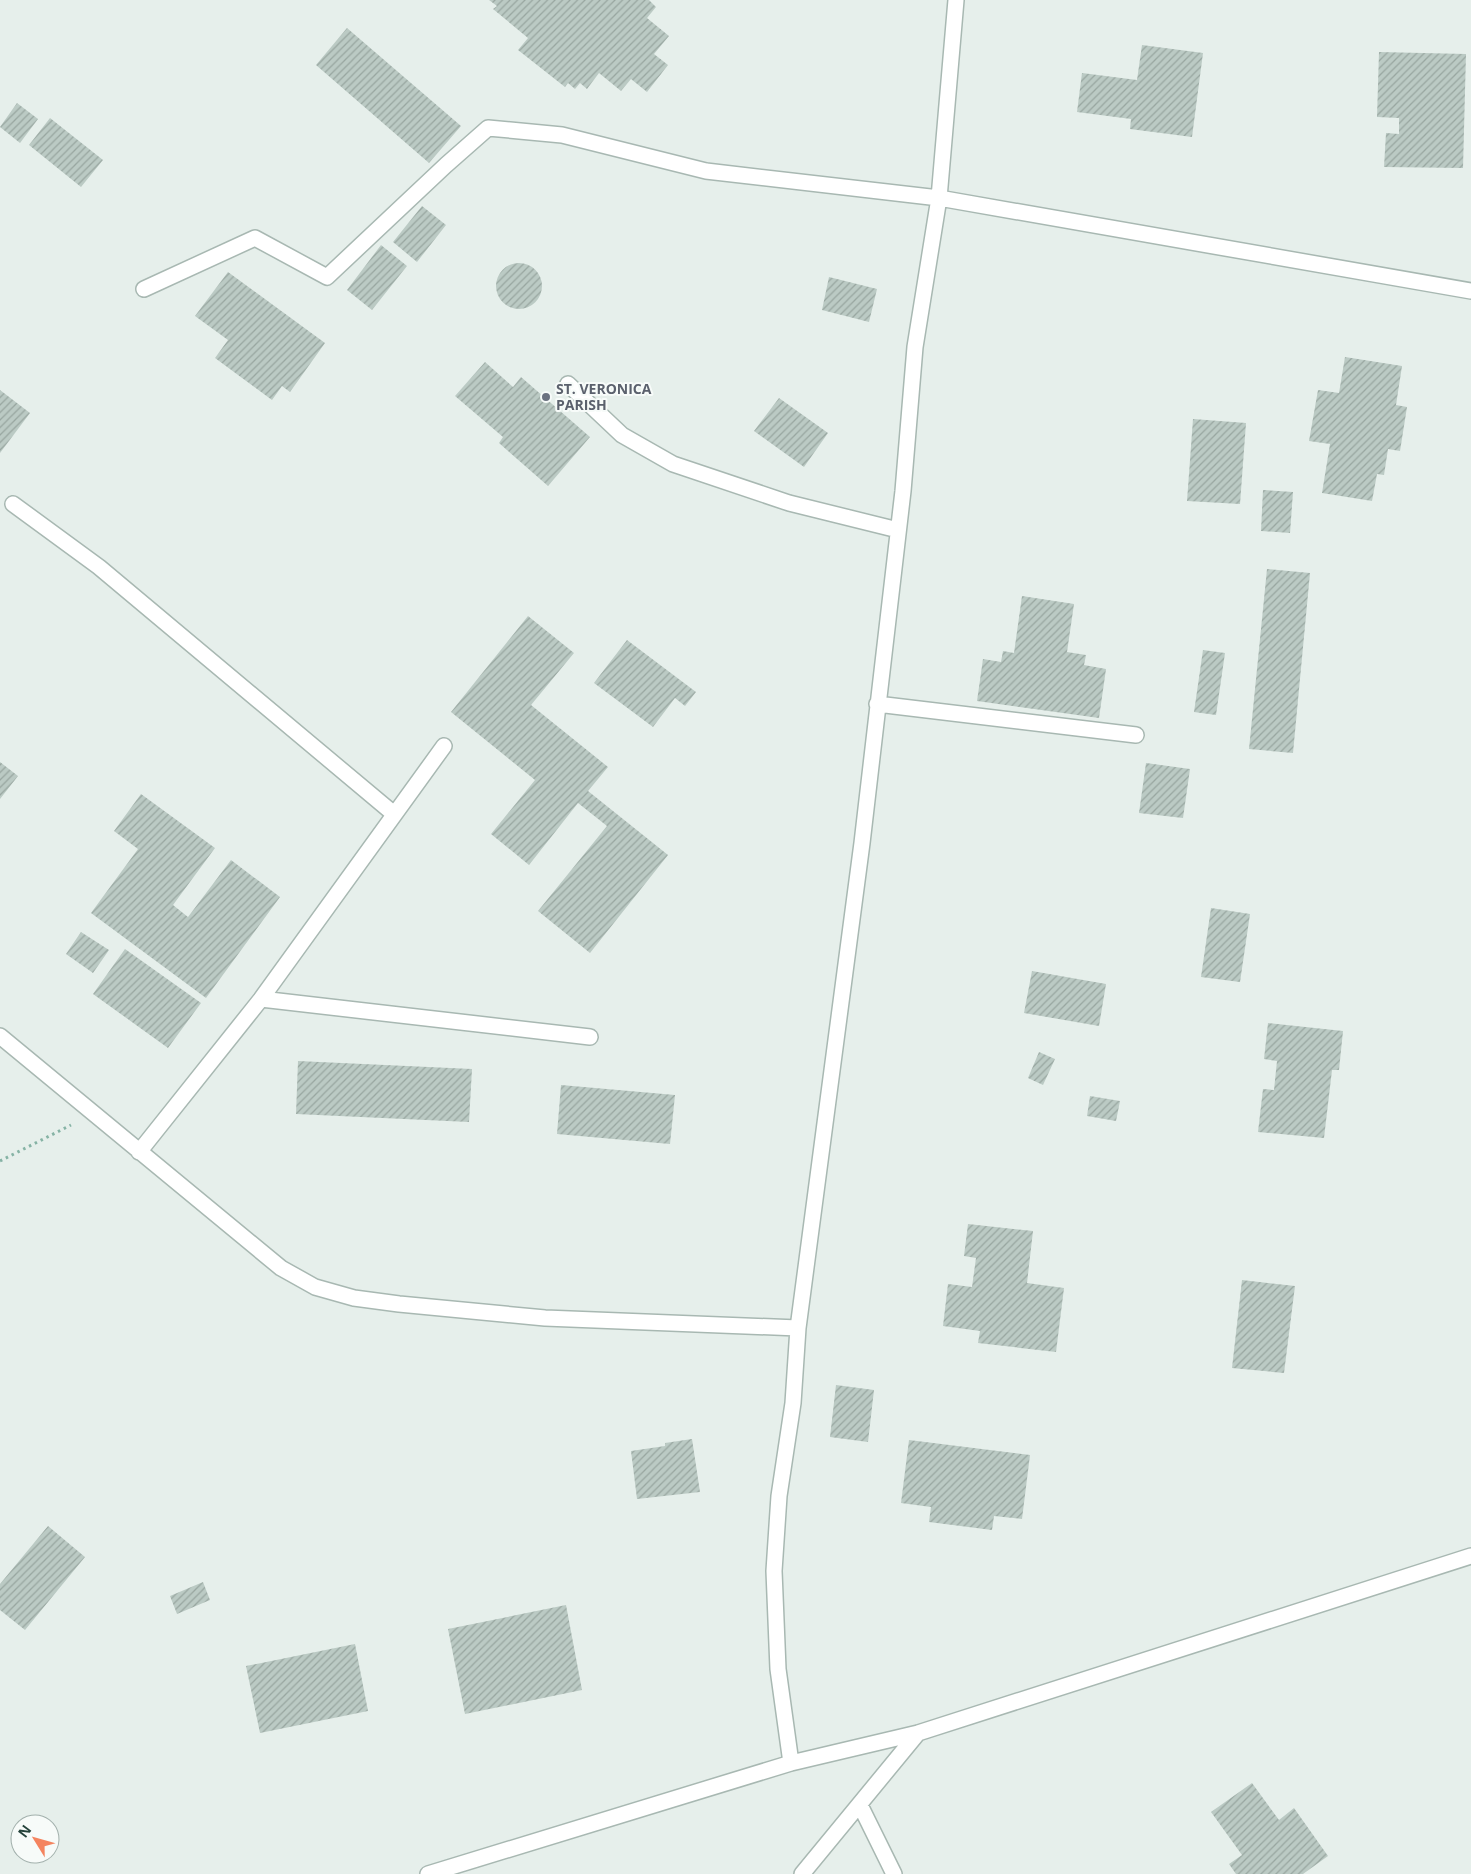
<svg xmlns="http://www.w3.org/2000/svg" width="1471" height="1874" font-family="'Open Sans',sans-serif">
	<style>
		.building { fill: url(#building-hatch) }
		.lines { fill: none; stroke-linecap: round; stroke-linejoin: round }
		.minor-casing { stroke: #a8b8b2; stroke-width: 18 }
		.path { stroke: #86b3a5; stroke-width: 3; stroke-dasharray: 2.5 4; stroke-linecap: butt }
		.minor { stroke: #fff; stroke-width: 15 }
		.worship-dot { fill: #6b7280; stroke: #f7fbf9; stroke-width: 2 }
		.labels { text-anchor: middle; stroke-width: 4; stroke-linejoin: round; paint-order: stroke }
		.worship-label { font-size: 14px; font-weight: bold; fill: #5b616d; stroke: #f7fbf9; text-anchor: start }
	</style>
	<defs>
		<pattern id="building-hatch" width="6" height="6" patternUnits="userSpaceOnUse" patternTransform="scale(1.25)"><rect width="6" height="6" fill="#bbcac4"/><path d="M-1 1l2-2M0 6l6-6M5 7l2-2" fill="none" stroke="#98a6a0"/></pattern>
	</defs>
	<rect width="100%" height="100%" fill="#e6efeb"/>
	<path class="building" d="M 489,0 L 649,0 L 656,7 L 647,18 L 669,36 L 654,54 L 668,65 L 647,92 L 631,79 L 621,91 L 599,73 L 587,89 L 580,83 L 575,89 L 568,83 L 565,87 L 518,50 L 528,38 L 493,9 L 497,6 Z
		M 347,28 L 461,126 L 429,163 L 316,65 Z
		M 1142,45 L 1203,53 L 1192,137 L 1130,129 L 1131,119 L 1077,112 L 1082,73 L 1137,80 Z
		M 1379,52 L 1466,54 L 1463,168 L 1384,167 L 1386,133 L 1399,134 L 1399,118 L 1377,117 Z
		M 17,103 L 38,119 L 20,143 L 0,127 Z
		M 50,118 L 103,160 L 81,187 L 29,145 Z
		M 422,206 L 446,225 L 417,262 L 393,242 Z
		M 381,245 L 407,266 L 372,310 L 347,290 Z
		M496 286a23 23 0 1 1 46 0a23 23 0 1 1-46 0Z
		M 228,272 L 325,343 L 290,392 L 282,386 L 272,400 L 215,358 L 228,340 L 195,316 Z
		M 829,277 L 877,289 L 869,322 L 822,310 Z
		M 1345,357 L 1402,366 L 1396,405 L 1407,407 L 1400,451 L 1388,449 L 1384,475 L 1377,474 L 1372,501 L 1322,493 L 1330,444 L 1309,441 L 1318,390 L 1339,393 Z
		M 485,362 L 513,387 L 521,377 L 590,437 L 548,486 L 499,443 L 503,437 L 455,396 Z
		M 0,390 L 30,413 L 0,453 Z
		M 779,398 L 828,433 L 804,467 L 754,431 Z
		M 1193,419 L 1246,423 L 1240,504 L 1187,501 Z
		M 1263,490 L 1293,492 L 1290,533 L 1261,531 Z
		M 1267,569 L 1310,573 L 1293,753 L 1249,749 Z
		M 1022,596 L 1074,604 L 1067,652 L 1086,655 L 1084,665 L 1106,669 L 1099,718 L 977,701 L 983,659 L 1001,662 L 1003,651 L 1014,653 Z
		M 528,616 L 574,653 L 531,705 L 608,767 L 588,791 L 668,855 L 590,953 L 538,911 L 607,826 L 578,803 L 529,865 L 491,834 L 535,780 L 451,712 Z
		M 627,640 L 696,692 L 685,706 L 675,698 L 653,727 L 594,683 Z
		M 1203,650 L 1225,653 L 1216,715 L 1194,712 Z
		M 0,762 L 18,776 L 0,799 Z
		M 1146,763 L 1190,769 L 1183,818 L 1139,813 Z
		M 141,794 L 215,848 L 173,905 L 188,917 L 231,860 L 280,897 L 206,998 L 91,913 L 138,849 L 114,831 Z
		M 1211,908 L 1250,914 L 1240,982 L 1201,977 Z
		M 81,932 L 109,950 L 93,973 L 66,954 Z
		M 125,949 L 201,1003 L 168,1048 L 93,994 Z
		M 1032,971 L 1106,984 L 1099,1026 L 1024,1013 Z
		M 1268,1023 L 1343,1031 L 1339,1070 L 1332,1070 L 1324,1138 L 1258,1132 L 1263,1089 L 1274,1090 L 1277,1061 L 1264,1059 Z
		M 1039,1052 L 1055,1059 L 1043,1085 L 1028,1078 Z
		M 298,1061 L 472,1069 L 469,1122 L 296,1114 Z
		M 561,1085 L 675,1095 L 670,1144 L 557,1134 Z
		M 1090,1096 L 1120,1101 L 1116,1121 L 1087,1116 Z
		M 968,1224 L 1033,1231 L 1027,1283 L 1064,1288 L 1056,1352 L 978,1343 L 980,1331 L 943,1326 L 948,1284 L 972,1287 L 976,1258 L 964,1256 Z
		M 1242,1280 L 1295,1286 L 1284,1373 L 1232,1368 Z
		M 836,1385 L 874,1390 L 868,1442 L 830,1437 Z
		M 692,1439 L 700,1492 L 637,1499 L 631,1451 L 665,1446 L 665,1443 Z
		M 909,1440 L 1030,1455 L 1022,1519 L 994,1516 L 992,1530 L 929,1522 L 931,1507 L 901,1503 Z
		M 48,1526 L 85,1557 L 25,1630 L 0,1610 L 0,1584 Z
		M 203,1582 L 210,1600 L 177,1614 L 170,1596 Z
		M 566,1605 L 582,1690 L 465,1714 L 448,1629 Z
		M 355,1644 L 368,1711 L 260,1733 L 246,1666 Z
		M 1252,1783 L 1279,1820 L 1294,1808 L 1328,1856 L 1303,1874 L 1236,1874 L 1229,1864 L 1242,1855 L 1211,1812 Z"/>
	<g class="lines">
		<g class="minor-casing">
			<path id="minor" d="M 144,289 L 255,238 L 327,277 L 446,165 L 488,128 L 562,135 L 706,171 L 939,198 L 1471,291
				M 568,384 L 622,435 L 673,464 L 789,503 L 898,530
				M 13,504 L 99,567 L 394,814
				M 877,704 L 1136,735
				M 261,999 L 590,1037
				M 0,1036 L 281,1268 L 315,1287 L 354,1298 L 399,1304 L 545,1318 L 798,1328
				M 139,1152 L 261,999 L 444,746
				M 791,1763 L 778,1669 L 774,1571 L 779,1496 L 793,1403 L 798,1328 L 862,843 L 903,491 L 915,347 L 939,198 L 956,0
				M 860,1805 L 894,1874
				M 428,1874 L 791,1763 L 918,1733 L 1471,1556
				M 802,1874 L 918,1733"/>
		</g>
		<path class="path" d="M 0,1161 L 71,1125"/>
		<use href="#minor" class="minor"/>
	</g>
	<circle class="worship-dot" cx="546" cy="397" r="5"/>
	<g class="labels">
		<g class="worship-label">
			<text x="556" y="394">ST. VERONICA<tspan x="556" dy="16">PARISH</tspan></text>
		</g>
	</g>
	<g transform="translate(35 1839) rotate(307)"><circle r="24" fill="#f7fbf9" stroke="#a3b1ad"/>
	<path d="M0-4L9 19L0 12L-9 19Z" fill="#f4845f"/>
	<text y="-8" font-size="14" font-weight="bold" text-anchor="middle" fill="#24423a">N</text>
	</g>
</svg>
